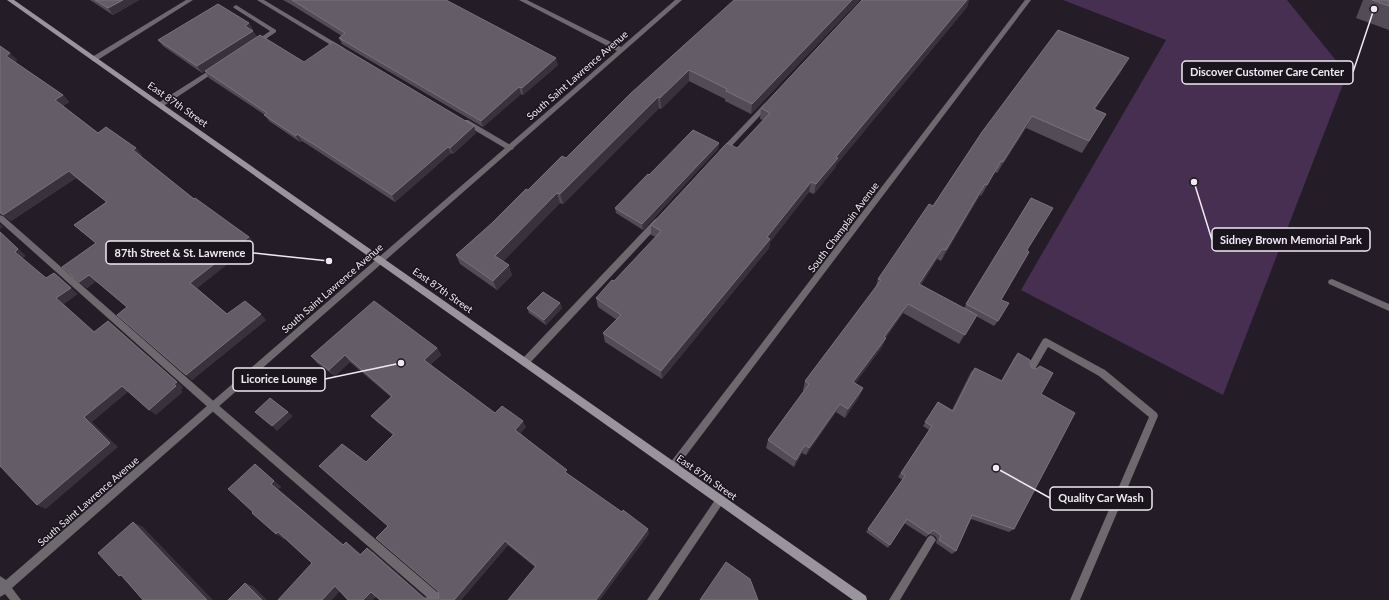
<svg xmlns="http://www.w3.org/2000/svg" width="1389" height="600" font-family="Lato,sans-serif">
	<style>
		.green { fill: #462f50 }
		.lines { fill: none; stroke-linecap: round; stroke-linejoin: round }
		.service { fill: #6d696f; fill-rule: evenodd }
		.minor { fill: #6d696f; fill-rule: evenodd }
		.secondary { fill: #9a949c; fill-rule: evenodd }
		.wall { fill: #534c57 }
		.shaded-wall { fill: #39323d }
		.building { fill: #645d67; stroke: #79737d }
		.labels { text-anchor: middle; stroke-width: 3; stroke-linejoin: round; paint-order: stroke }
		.street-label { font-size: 10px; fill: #efeaf1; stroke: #1a141d }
		.leader { fill: none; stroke: #efeaf1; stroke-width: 1.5 }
		.callout-dot { fill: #efeaf1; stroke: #1a141d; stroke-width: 1.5 }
		.callout { fill: #1a141d; stroke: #efeaf1; stroke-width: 1.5 }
		.callout-label { font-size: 11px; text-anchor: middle; font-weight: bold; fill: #efeaf1 }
	</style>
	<rect width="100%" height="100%" fill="#241d27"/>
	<path class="green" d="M 1063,0 L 1287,0 L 1347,74 L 1223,395 L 1021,290 L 1166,40 Z"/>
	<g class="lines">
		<path class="service" d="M 257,0 L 264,0 L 344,48 L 343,50 L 339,50 Z
			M 236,5 L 276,30 L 276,32 L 257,45 L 253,45 L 253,43 L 270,31 L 234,8 L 233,7 Z
			M 213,68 L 217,68 L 218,70 L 162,107 L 158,107 L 158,103 Z
			M 765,103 L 769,103 L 770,105 L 725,153 L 721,153 L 719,151 L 721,149 Z
			M 464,120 L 468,120 L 512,146 L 514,148 L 512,150 L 508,150 L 464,124 L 463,122 Z
			M 0,215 L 3,216 L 217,404 L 442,596 L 443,600 L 430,600 L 211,410 L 0,222 Z
			M 658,218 L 662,221 L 661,223 L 528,365 L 525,366 L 522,365 L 521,362 L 522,359 L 655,219 Z
			M 1332,279 L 1389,304 L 1389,311 L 1329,284 L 1328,282 L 1329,280 Z
			M 1046,338 L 1105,370 L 1157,413 L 1158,416 L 1080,600 L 1070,600 L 1149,417 L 1099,376 L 1048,347 L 1034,371 L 1031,372 L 1028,371 L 1027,368 L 1028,365 L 1043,339 Z
			M 720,495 L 723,497 L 725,500 L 723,503 L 658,600 L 647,600 L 717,497 Z
			M 931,535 L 934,537 L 936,540 L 934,543 L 900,600 L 889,600 L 928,537 Z"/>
		<path class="minor" d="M 186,0 L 193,0 L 96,61 L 92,61 L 92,57 Z
			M 519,0 L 527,0 L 621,47 L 675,0 L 682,0 L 12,588 L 21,600 L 10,600 L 5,594 L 0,597 L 0,576 L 6,580 L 617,51 Z
			M 1025,0 L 1031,0 L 676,469 L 673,470 L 670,469 L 668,466 L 670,463 Z"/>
		<path class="secondary" d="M 7,0 L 14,0 L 866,596 L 867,600 L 853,600 Z"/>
	</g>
	<path class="wall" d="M 90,0 L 139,0 L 113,15 Z
		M 283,0 L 446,0 L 558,65 L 523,95 L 521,94 L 483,127 L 342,44 L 339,38 L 342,36 L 292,5 Z
		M 860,0 L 751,114 L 725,101 L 725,99 L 689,81 L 661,109 L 659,108 L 563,204 L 560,203 L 503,261 L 512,275 L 497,290 L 460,264 L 456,255 L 566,158 L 630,94 Z
		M 862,0 L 969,0 L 967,7 L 836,165 L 835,168 L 814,194 L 809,192 L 770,242 L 769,248 L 662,379 L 605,342 L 603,333 L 617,320 L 598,307 L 596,298 L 614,281 L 656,237 L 651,235 L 651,225 L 737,148 L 763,120 L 760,119 L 761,108 Z
		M 1363,0 L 1389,0 L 1389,30 L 1356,18 Z
		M 249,23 L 253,30 L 252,30 L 257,37 L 304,62 L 476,133 L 453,154 L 451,153 L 395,202 L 319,152 L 302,141 L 300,142 L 269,121 L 265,115 L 209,78 L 205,71 L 202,73 L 163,46 L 158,40 Z
		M 0,46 L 17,60 L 15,62 L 63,95 L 69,102 L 63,106 L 98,133 L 142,155 L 140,156 L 194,199 L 249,237 L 254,243 L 197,288 L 227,314 L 266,320 L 192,380 L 186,375 L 127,307 L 96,281 L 87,288 L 79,282 L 96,243 L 74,225 L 106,202 L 76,178 L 11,221 L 3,215 L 0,214 Z
		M 1122,70 L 1095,109 L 1106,114 L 1082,153 L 1026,128 L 997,173 L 995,172 L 981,196 L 980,195 L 941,261 L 937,259 L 921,285 L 964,308 L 1031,198 L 1027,250 L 1001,300 L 998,321 L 994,326 L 976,316 L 959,344 L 903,313 L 885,339 L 882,347 L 855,383 L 863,388 L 859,397 L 845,418 L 836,412 L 806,455 L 802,453 L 794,467 L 766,448 L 768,440 L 804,391 L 803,390 L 805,381 L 875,289 L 878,279 L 933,206 L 982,132 Z
		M 719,143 L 718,149 L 643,230 L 616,213 L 615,208 L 649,175 Z
		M 560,303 L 562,308 L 546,325 L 529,313 L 527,308 Z
		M 437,348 L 441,355 L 430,365 L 495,413 L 526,427 L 520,433 L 568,474 L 649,534 L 535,567 L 508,545 L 461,600 L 376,596 L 340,592 L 312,563 L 285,538 L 284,539 L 276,534 L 253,512 L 262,470 L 281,487 L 278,489 L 344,545 L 346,542 L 352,547 L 361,554 L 373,552 L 425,598 L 439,598 L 438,591 L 388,526 L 366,462 L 393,435 L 377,422 L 371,416 L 391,397 L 350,362 L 335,376 L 317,363 L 311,356 Z
		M 1018,353 L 1030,364 L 1041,394 L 1014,529 L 1009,532 L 971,519 L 956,551 L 952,554 L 936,543 L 937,539 L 935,536 L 930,534 L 926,537 L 904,523 L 888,548 L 866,532 L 903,480 L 898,477 L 929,430 L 923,426 L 938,402 L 952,410 L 971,372 L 975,368 L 1001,381 L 1014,358 Z"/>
	<path class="shaded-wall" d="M 123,0 L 139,0 L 113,15 L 108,8 Z
		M 852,0 L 860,0 L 751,114 L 752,104 Z
		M 967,0 L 969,0 L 967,7 L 836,165 L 835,168 L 814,194 L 816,184 L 836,157 Z
		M 249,23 L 253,30 L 249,32 L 245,26 Z
		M 253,31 L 257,38 L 202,73 L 197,66 Z
		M 10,53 L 17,60 L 13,63 L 6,56 Z
		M 556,58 L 558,65 L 523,95 L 522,88 Z
		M 1129,58 L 1122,70 L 1087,120 L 1094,109 Z
		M 689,70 L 689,81 L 661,109 L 660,98 Z
		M 519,87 L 521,94 L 483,127 L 481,121 Z
		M 63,95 L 69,102 L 61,107 L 55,100 Z
		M 658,97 L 659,108 L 563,204 L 560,194 Z
		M 1032,116 L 1026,128 L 997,173 L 1003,162 Z
		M 474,126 L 476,133 L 453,154 L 450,148 Z
		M 297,134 L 302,141 L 300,142 L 296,136 Z
		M 719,143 L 718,149 L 643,230 L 642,224 Z
		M 448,147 L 451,153 L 395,202 L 392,195 Z
		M 136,148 L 142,155 L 139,157 L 133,150 Z
		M 1001,161 L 995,172 L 981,196 L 987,185 Z
		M 69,171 L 76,178 L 11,221 L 3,215 Z
		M 811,182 L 809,192 L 770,242 L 769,248 L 662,379 L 661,371 L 767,237 Z
		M 985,184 L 980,195 L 941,261 L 946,250 Z
		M 557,193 L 560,203 L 499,266 L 495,256 Z
		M 0,224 L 3,227 L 0,229 Z
		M 0,231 L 26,256 L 23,258 L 54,284 L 15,252 L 0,232 Z
		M 249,237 L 254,243 L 196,289 L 190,283 Z
		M 942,249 L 937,259 L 915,294 L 919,284 Z
		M 509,265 L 512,275 L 497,290 L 493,281 Z
		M 54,273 L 78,294 L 64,304 L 102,338 L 94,332 L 56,298 Z
		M 89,275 L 96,281 L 87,288 L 79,282 Z
		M 560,303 L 562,308 L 546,325 L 544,320 Z
		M 908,304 L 903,313 L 885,339 L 882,347 L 850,391 L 853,382 Z
		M 261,314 L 266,320 L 192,380 L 186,375 Z
		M 108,321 L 115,327 L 183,387 L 181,390 L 183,392 L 156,415 L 149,410 Z
		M 437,348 L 441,355 L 428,367 L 424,360 Z
		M 345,355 L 350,362 L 335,376 L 329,370 Z
		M 122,386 L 129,391 L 92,422 L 118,447 L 46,509 L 37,505 L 84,417 Z
		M 863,388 L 859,397 L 845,418 L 848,409 Z
		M 840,404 L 836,412 L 806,455 L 809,448 Z
		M 288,412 L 293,416 L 277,431 L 272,426 Z
		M 523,421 L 526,427 L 518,435 L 515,430 Z
		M 805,445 L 802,453 L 794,467 L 796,460 Z
		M 255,464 L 262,470 L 281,487 L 278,489 L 349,549 L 343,545 L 271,484 Z
		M 133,522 L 143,527 L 213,600 L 207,600 Z
		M 648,529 L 649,534 L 600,600 L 596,600 Z
		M 278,532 L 286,537 L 284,539 L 276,534 Z
		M 505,541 L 508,545 L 461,600 L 454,600 Z
		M 346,542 L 352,547 L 366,559 L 360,555 Z
		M 367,548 L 373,552 L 428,600 L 424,598 Z
		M 245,583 L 253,586 L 267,600 L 262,600 Z
		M 335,586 L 341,590 L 332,600 L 322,600 Z
		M 371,592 L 377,596 L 373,600 L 363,600 Z"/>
	<path class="building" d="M 95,0 L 123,0 L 108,8 Z
		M 292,0 L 446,0 L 556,58 L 522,88 L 519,87 L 481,121 L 339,38 L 345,33 Z
		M 734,0 L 852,0 L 752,104 L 726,91 L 727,89 L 689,70 L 660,98 L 658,97 L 560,194 L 557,193 L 495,256 L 509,265 L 493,281 L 456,255 L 492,223 L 526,189 L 528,190 L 562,156 L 566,158 L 630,94 Z
		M 862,0 L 967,0 L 836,157 L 838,158 L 816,184 L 811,182 L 767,237 L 770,239 L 661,371 L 603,333 L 621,315 L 596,298 L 612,280 L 614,281 L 661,231 L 651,225 L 727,143 L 737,148 L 770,113 L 761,108 Z
		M 1372,0 L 1389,0 L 1389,6 Z
		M 218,4 L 249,23 L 245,26 L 253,31 L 197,66 L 158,40 Z
		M 1058,30 L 1129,58 L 1094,109 L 1106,114 L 1089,141 L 1032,116 L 1003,162 L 1001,161 L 987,185 L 985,184 L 946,250 L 942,249 L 919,284 L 977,315 L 965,335 L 908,304 L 884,337 L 886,338 L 853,382 L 863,388 L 848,409 L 840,404 L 809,448 L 805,445 L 796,460 L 768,440 L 809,384 L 805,381 L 881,280 L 878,279 L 929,204 L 933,206 L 982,132 Z
		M 260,35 L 304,62 L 333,42 L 474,126 L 450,148 L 448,147 L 392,195 L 315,145 L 297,134 L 296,136 L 264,115 L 267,113 L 205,71 Z
		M 0,46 L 10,53 L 6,56 L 63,95 L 55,100 L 98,133 L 106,127 L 136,148 L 133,150 L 194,199 L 195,198 L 249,237 L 190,283 L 227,314 L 245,301 L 261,314 L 186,375 L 117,315 L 127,307 L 89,275 L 79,282 L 62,267 L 96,243 L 74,225 L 107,202 L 69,171 L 3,215 L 0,212 Z
		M 693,130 L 719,143 L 642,224 L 615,208 L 648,174 L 649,175 Z
		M 1031,198 L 1053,208 L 1027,250 L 1029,252 L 1001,300 L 1009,303 L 998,321 L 966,304 Z
		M 0,232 L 18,249 L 15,252 L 46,278 L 54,273 L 71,288 L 56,298 L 94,332 L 108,321 L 177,382 L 174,384 L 176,386 L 149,410 L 122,386 L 84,417 L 110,443 L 37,505 L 0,466 Z
		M 543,292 L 560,303 L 544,320 L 527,308 Z
		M 374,301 L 437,348 L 424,360 L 495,413 L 502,406 L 523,421 L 515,430 L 567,470 L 565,472 L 622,512 L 623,510 L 648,529 L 596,600 L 508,600 L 536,566 L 505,541 L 454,600 L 380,600 L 371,592 L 363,600 L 348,600 L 335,586 L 322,600 L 278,600 L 312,563 L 278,532 L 276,534 L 252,513 L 253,512 L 228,489 L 255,464 L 274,481 L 271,484 L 343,545 L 346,542 L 360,555 L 367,548 L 424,598 L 439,598 L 438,591 L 376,538 L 388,526 L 319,466 L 342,444 L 366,462 L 394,434 L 371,416 L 392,396 L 345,355 L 329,370 L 311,356 Z
		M 1018,353 L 1030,360 L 1030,364 L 1032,368 L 1036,369 L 1040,366 L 1053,373 L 1041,394 L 1075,413 L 1014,529 L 972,515 L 956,551 L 939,540 L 941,536 L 938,533 L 933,530 L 929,534 L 907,519 L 890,545 L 868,529 L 905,476 L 901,473 L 932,426 L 925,422 L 938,402 L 953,411 L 975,368 L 1002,381 Z
		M 270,398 L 288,412 L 272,426 L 255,412 Z
		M 133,522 L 207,600 L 143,600 L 121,575 L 119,576 L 98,553 Z
		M 726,562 L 750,579 L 758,600 L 700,600 Z
		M 245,583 L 262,600 L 228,600 Z"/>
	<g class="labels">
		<g class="street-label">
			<text transform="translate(577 75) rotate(-41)" y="4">South Saint Lawrence Avenue</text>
			<text transform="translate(178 104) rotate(35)" y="4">East 87th Street</text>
			<text transform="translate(843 227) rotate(-53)" y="4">South Champlain Avenue</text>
			<text transform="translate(332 288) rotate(-41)" y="4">South Saint Lawrence Avenue</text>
			<text transform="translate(443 290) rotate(35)" y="4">East 87th Street</text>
			<text transform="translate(707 477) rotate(35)" y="4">East 87th Street</text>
			<text transform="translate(88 501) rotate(-41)" y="4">South Saint Lawrence Avenue</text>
		</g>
	</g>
	<path class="leader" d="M1374 9L1353 72M1194 182L1212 240M329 261L253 253M401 363L325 379M996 468L1050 498"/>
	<g class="callout-dot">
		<circle cx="1374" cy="9" r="4"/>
		<circle cx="1194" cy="182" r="4"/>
		<circle cx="329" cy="261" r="4"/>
		<circle cx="401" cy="363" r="4"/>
		<circle cx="996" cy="468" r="4"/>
	</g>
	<g class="callout">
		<rect x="1182" y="61" width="171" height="23" rx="4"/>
		<rect x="1212" y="228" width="158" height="23" rx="4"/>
		<rect x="106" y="241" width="147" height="23" rx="4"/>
		<rect x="233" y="368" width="92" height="23" rx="4"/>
		<rect x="1050" y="487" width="102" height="23" rx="4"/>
	</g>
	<g class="callout-label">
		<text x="1267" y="76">Discover Customer Care Center</text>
		<text x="1291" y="244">Sidney Brown Memorial Park</text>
		<text x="180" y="257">87th Street &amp; St. Lawrence</text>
		<text x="279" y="383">Licorice Lounge</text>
		<text x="1101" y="502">Quality Car Wash</text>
	</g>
</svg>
